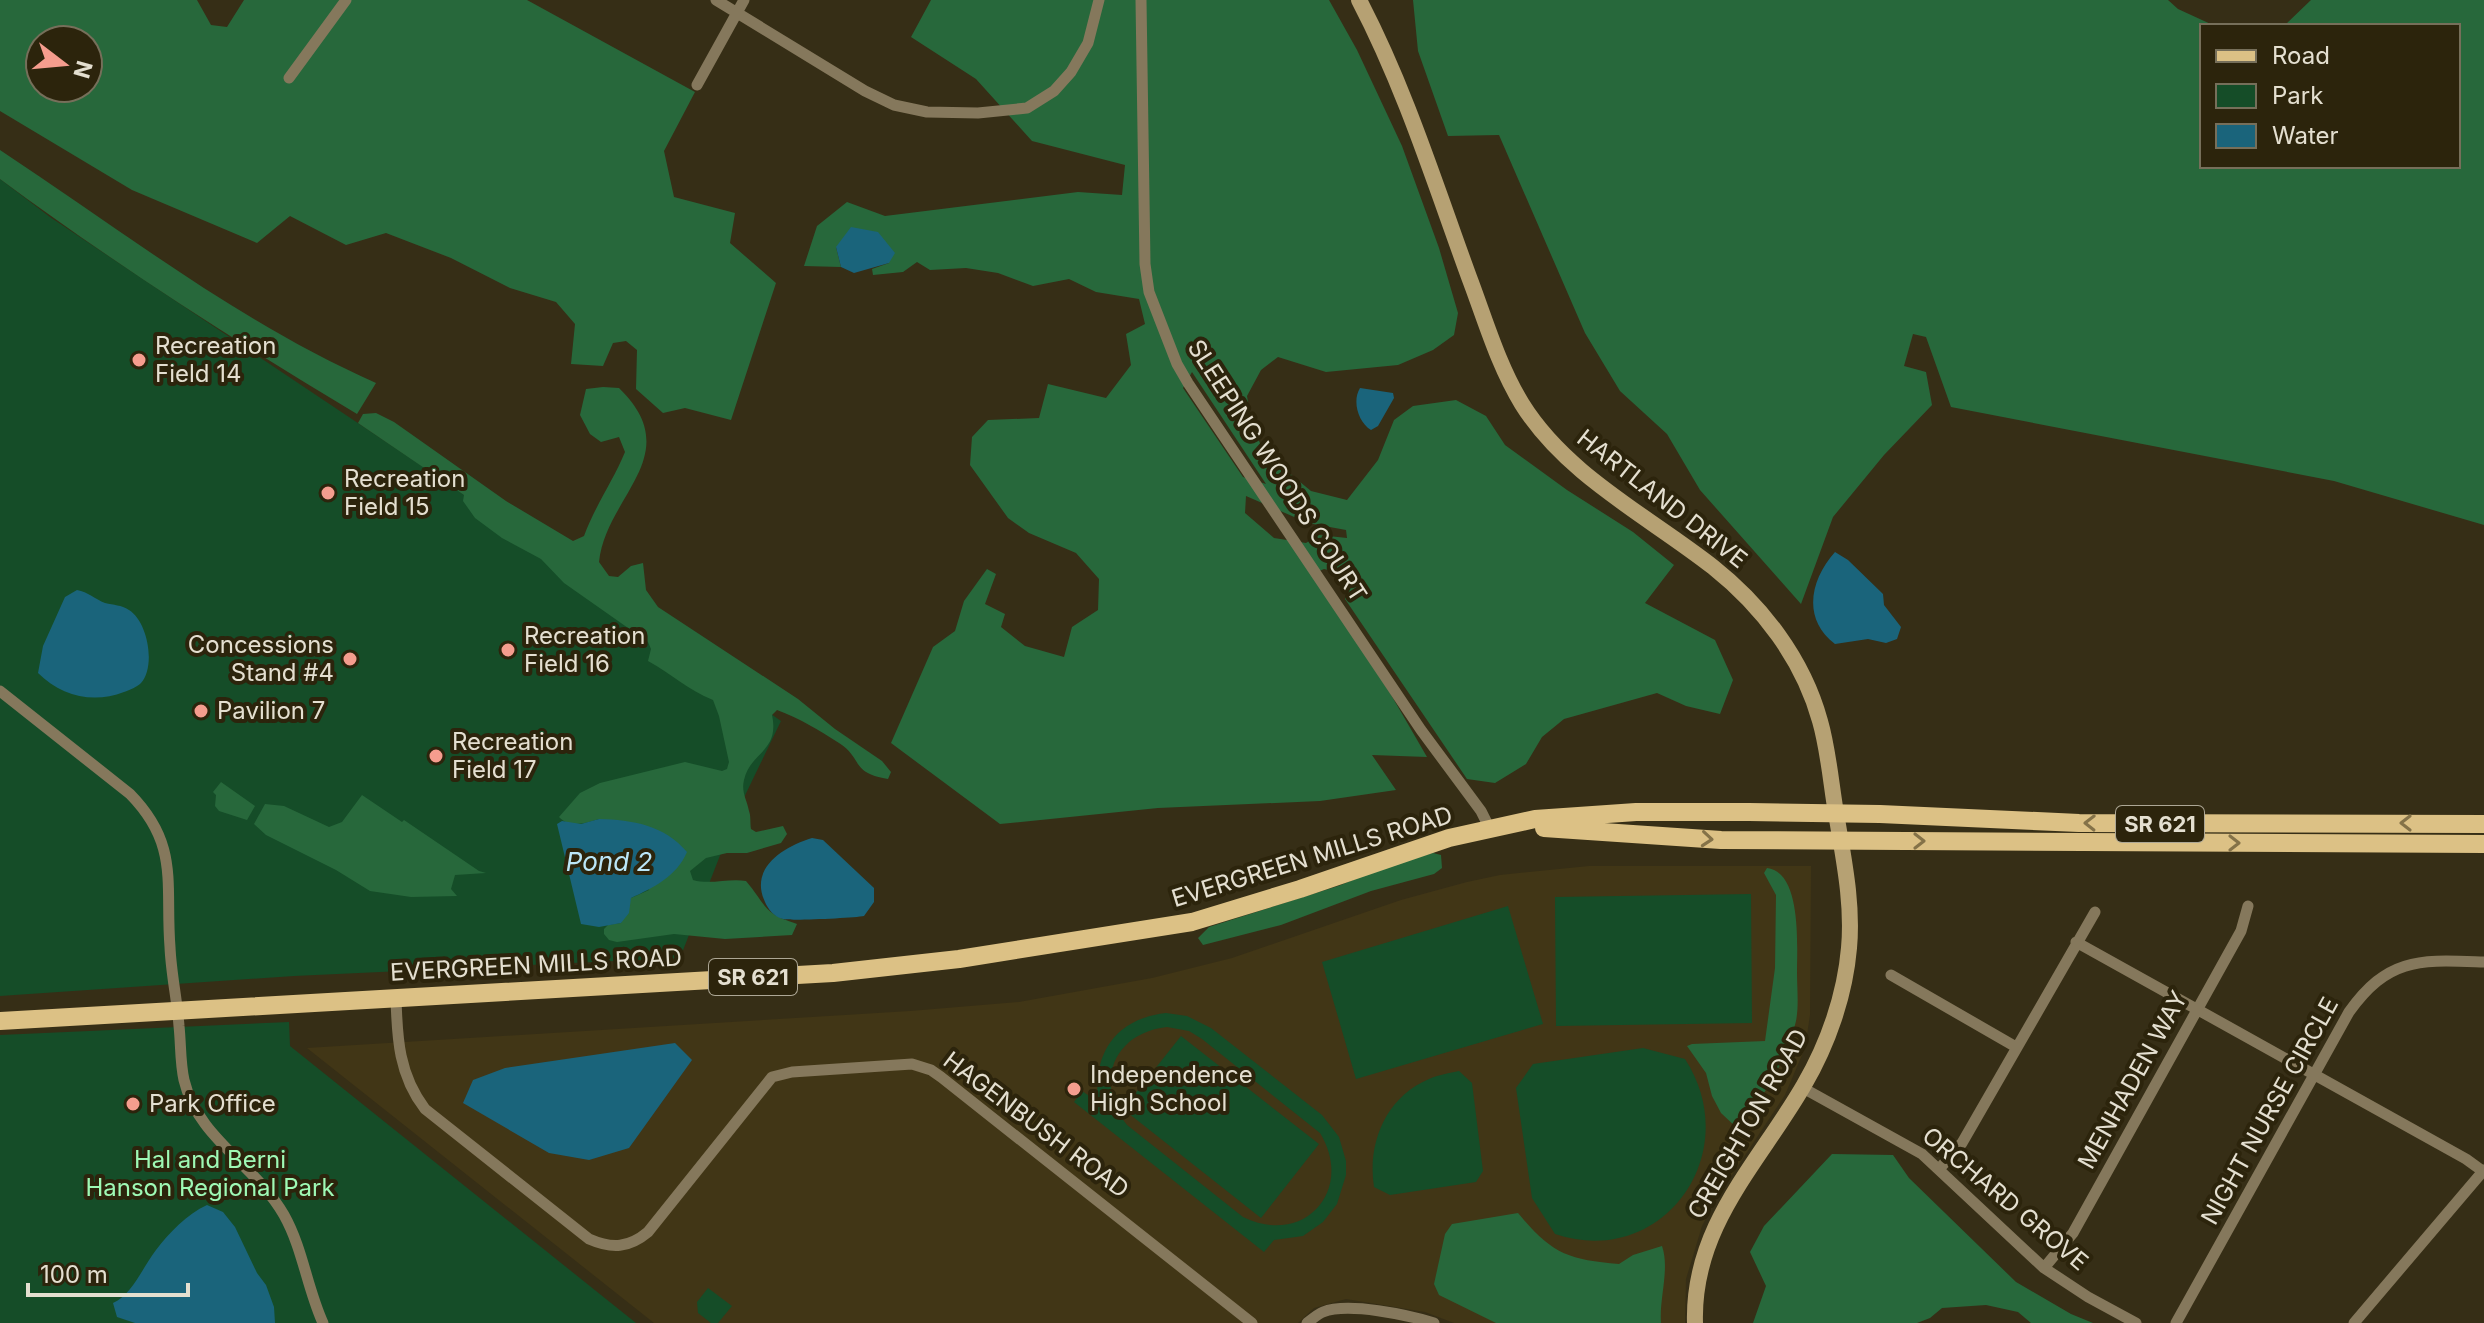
<svg xmlns="http://www.w3.org/2000/svg" width="2484" height="1323" font-family="Inter,sans-serif">
	<style>
		.built { fill: #413616 }
		.green { fill: #154d28; fill-rule: evenodd }
		.forest { fill: #27683b; fill-rule: evenodd }
		.water { fill: #1a647b }
		.lines { fill: none; stroke-linecap: round; stroke-linejoin: round }
		.street { stroke: #85785c; stroke-width: 11 }
		.secondary { stroke: #b6a173; stroke-width: 16 }
		.primary { stroke: #dcc185; stroke-width: 18 }
		.oneway { stroke: #847248 }
		.poi-dot { fill: #f59d8e; stroke: #2c240c; stroke-width: 3 }
		.labels { text-anchor: middle; stroke-width: 8; stroke-linejoin: round; paint-order: stroke }
		.shield { fill: #2c240c; stroke: #ada795; stroke-width: 2 }
		.shield-label { font-size: 22px; font-weight: bold; fill: #e4dfd0 }
		.poi-label { font-size: 24px; fill: #e4dfd0; stroke: #2c240c; text-anchor: start }
		.street-label { font-size: 24px; fill: #e4dfd0; stroke: #2c240c }
		.park-label { font-size: 24px; fill: #9ef9b5; stroke: #2c240c }
		.water-label { font-size: 26px; font-style: italic; fill: #bbe7f8; stroke: #2c240c }
	</style>
	<rect width="100%" height="100%" fill="#362e16"/>
	<path class="built" d="M 1589,866 L 1811,866 L 1810,1015 L 1805,1048 L 1785,1095 L 1716,1199 L 1702,1226 L 1686,1279 L 1685,1323 L 1454,1323 L 1425,1312 L 1346,1299 L 1314,1308 L 1298,1323 L 654,1323 L 307,1048 L 910,1011 L 1019,1002 L 1152,978 L 1232,958 L 1401,900 L 1467,882 L 1500,875 Z"/>
	<path class="green" d="M 0,179 L 50,217 L 446,482 L 781,721 L 737,812 L 680,958 L 294,976 L 0,996 Z
		M 1751,894 L 1752,1023 L 1556,1026 L 1555,897 Z
		M 1508,906 L 1543,1024 L 1356,1079 L 1322,962 Z
		M 1166,1013 L 1187,1016 L 1211,1028 L 1322,1115 L 1339,1137 L 1346,1161 L 1346,1175 L 1337,1204 L 1323,1222 L 1303,1236 L 1274,1240 L 1264,1252 L 1074,1102 L 1082,1091 L 1098,1102 C 1093,1053 1115,1019 1166,1013 ZM 1167,1027 L 1189,1031 L 1202,1039 L 1320,1133 C 1355,1190 1304,1247 1243,1217 L 1127,1125 C 1094,1083 1113,1033 1167,1027 Z
		M 289,1022 L 290,1046 L 636,1323 L 0,1323 L 0,1035 Z
		M 1181,1036 L 1319,1144 L 1261,1218 L 1123,1109 Z
		M 1643,1048 L 1685,1059 C 1746,1153 1663,1270 1555,1234 L 1532,1198 L 1516,1088 L 1533,1064 Z
		M 1459,1071 L 1472,1083 L 1483,1171 L 1476,1182 L 1390,1195 L 1374,1187 C 1367,1143 1386,1097 1429,1079 C 1438,1075 1450,1073 1459,1071 Z
		M 708,1288 L 732,1306 L 718,1323 L 711,1323 L 698,1313 L 697,1302 Z"/>
	<path class="forest" d="M 0,0 L 197,0 L 211,25 L 227,27 L 244,0 L 527,0 L 695,92 L 664,151 L 674,197 L 735,213 L 730,243 L 776,283 L 731,420 L 685,408 L 663,413 L 636,389 L 637,350 L 626,341 L 613,343 L 603,366 L 571,364 L 575,324 L 556,302 L 510,288 L 451,258 L 386,233 L 346,245 L 290,216 L 257,243 L 132,190 L 0,111 ZM 40,40 L 88,40 L 88,88 L 40,88 Z
		M 931,0 L 1329,0 L 1357,50 L 1402,146 L 1439,248 L 1458,313 L 1454,335 L 1433,350 L 1398,365 L 1326,372 L 1278,357 L 1261,370 L 1247,396 L 1252,427 L 1265,453 L 1311,491 L 1347,500 L 1378,460 L 1394,420 L 1413,406 L 1456,400 L 1486,416 L 1505,445 L 1567,490 L 1633,532 L 1674,565 L 1645,603 L 1715,640 L 1733,680 L 1720,714 L 1686,706 L 1657,693 L 1564,719 L 1542,737 L 1526,764 L 1495,783 L 1467,779 L 1345,599 L 1350,575 L 1324,569 L 1312,574 L 1390,693 L 1427,757 L 1372,755 L 1396,790 L 1320,801 L 1158,808 L 1000,824 L 891,743 L 933,647 L 955,631 L 964,601 L 987,569 L 996,574 L 985,604 L 1005,614 L 1001,627 L 1025,646 L 1064,657 L 1072,627 L 1098,610 L 1099,579 L 1076,553 L 1029,533 L 1008,518 L 970,465 L 972,437 L 988,420 L 1039,418 L 1048,384 L 1106,398 L 1131,365 L 1126,334 L 1145,324 L 1139,299 L 1096,292 L 1069,279 L 1033,286 L 998,273 L 966,268 L 930,270 L 917,262 L 903,272 L 873,275 L 872,269 L 889,263 L 836,247 L 841,267 L 804,266 L 817,226 L 847,202 L 885,216 L 1078,192 L 1122,195 L 1125,165 L 1032,141 L 976,79 L 911,37 ZM 1192,372 L 1266,484 L 1243,477 L 1183,388 ZM 1246,496 L 1308,523 L 1346,530 L 1347,538 L 1319,535 L 1306,543 L 1274,538 L 1245,513 Z
		M 1413,0 L 2168,0 L 2178,9 L 2215,26 L 2202,26 L 2202,166 L 2458,166 L 2458,26 L 2284,26 L 2311,0 L 2484,0 L 2484,525 L 2334,481 L 1951,407 L 1926,337 L 1913,334 L 1904,366 L 1926,372 L 1932,405 L 1884,455 L 1833,517 L 1801,604 L 1700,490 L 1667,434 L 1620,391 L 1585,333 L 1499,135 L 1448,136 L 1418,51 Z
		M 0,150 C 123,231 240,323 376,383 L 357,414 C 235,341 115,264 0,179 Z
		M 603,387 L 619,388 C 688,455 606,495 599,562 L 609,576 L 618,577 L 631,566 L 643,563 L 646,590 L 658,607 L 798,699 L 835,729 L 882,761 L 891,772 L 888,779 C 850,773 863,758 839,743 C 819,730 799,718 777,710 L 772,715 C 780,752 750,752 744,780 C 741,792 747,800 749,811 C 751,816 750,823 751,829 L 756,832 L 783,826 L 787,834 L 781,843 L 747,853 L 727,853 L 706,858 L 690,871 L 693,880 C 710,885 729,878 746,881 C 768,907 762,913 797,924 L 792,935 L 725,939 L 674,934 L 617,942 L 609,940 L 604,934 L 604,929 L 608,925 L 621,923 L 631,898 L 649,890 L 599,819 C 585,823 570,829 559,817 L 580,793 L 600,783 L 685,762 L 722,771 L 727,769 L 729,762 L 719,716 L 713,700 C 688,690 672,674 648,661 L 651,649 L 648,642 L 564,583 L 541,559 L 502,538 L 475,518 L 463,501 L 464,495 L 358,423 L 363,414 L 376,413 L 394,422 L 506,501 L 573,541 L 584,536 C 595,506 613,481 625,452 L 619,437 L 601,442 L 590,434 L 580,415 L 586,389 Z
		M 221,782 L 255,806 L 247,820 L 219,811 L 215,806 L 216,795 L 213,792 Z
		M 362,795 L 402,822 L 404,820 L 479,871 L 486,873 L 455,875 L 451,889 L 457,896 L 411,897 L 370,891 L 336,870 L 266,835 L 254,824 L 265,804 L 284,806 L 329,827 L 342,822 Z
		M 1433,853 L 1441,855 L 1442,868 L 1434,874 L 1371,891 L 1281,925 L 1203,945 L 1198,938 L 1209,927 L 1338,886 L 1396,863 Z
		M 1767,868 C 1802,872 1797,947 1797,972 C 1797,988 1799,1006 1796,1021 C 1793,1033 1789,1046 1784,1056 C 1773,1082 1755,1108 1737,1128 L 1721,1113 L 1712,1096 L 1706,1073 L 1687,1046 L 1692,1044 L 1765,1041 L 1775,968 L 1776,895 L 1764,873 Z
		M 1832,1154 L 1893,1155 L 1909,1178 L 2016,1282 L 2071,1314 L 2093,1323 L 2031,1323 L 2018,1312 L 1986,1305 L 1942,1308 L 1930,1318 L 1917,1323 L 1753,1323 L 1766,1286 L 1750,1252 L 1764,1226 Z
		M 1518,1213 C 1551,1253 1567,1260 1619,1264 L 1633,1255 L 1662,1246 C 1670,1269 1659,1298 1661,1323 L 1496,1323 L 1439,1295 L 1434,1284 L 1445,1234 L 1452,1224 Z"/>
	<path class="water" d="M 851,227 L 878,232 L 895,253 L 889,263 L 854,273 L 841,267 L 836,247 Z
		M 1360,388 L 1393,393 L 1394,398 L 1378,426 L 1371,430 C 1358,422 1352,401 1360,388 Z
		M 1835,552 L 1848,560 L 1883,594 L 1884,605 L 1901,627 L 1897,639 L 1886,643 L 1868,639 L 1835,644 C 1802,619 1810,580 1835,552 Z
		M 77,590 C 88,592 95,599 105,603 C 114,605 121,605 129,610 C 148,622 156,666 141,683 C 137,687 130,690 124,692 C 93,704 61,696 38,673 L 43,646 L 65,597 Z
		M 599,819 C 633,820 664,825 687,852 C 677,876 653,888 631,898 L 629,913 L 621,923 L 599,927 L 581,924 L 557,824 L 562,821 L 581,824 Z
		M 812,838 L 823,840 L 874,888 L 874,902 L 864,916 C 854,918 791,921 783,919 C 774,917 768,909 765,902 C 749,868 783,847 812,838 Z
		M 675,1043 L 692,1060 L 629,1148 L 589,1160 L 549,1153 L 463,1103 L 473,1080 L 505,1068 Z
		M 207,1205 L 223,1212 L 235,1227 L 257,1273 L 266,1285 L 274,1307 L 275,1323 L 135,1323 L 117,1317 L 113,1303 C 133,1294 142,1268 156,1250 C 169,1233 187,1214 207,1205 Z"/>
	<g class="lines">
		<path class="street" d="M 716,0 L 865,91 L 894,105 L 927,112 L 978,113 L 1027,108 L 1054,91 L 1071,72 L 1088,43 L 1099,0
			M 1141,0 L 1145,264 L 1149,292 L 1177,364 L 1188,383 L 1421,730 L 1481,811 L 1490,829
			M 289,78 L 346,0
			M 697,85 L 744,0
			M 0,691 L 130,794 C 180,845 165,884 170,947 C 171,973 177,999 179,1026 C 181,1044 180,1062 184,1080 C 198,1139 254,1163 284,1215 C 303,1249 307,1288 323,1323
			M 2076,942 L 2466,1159 L 2484,1172
			M 1891,975 L 2016,1047
			M 396,997 C 397,1039 399,1075 425,1109 L 589,1239 C 612,1249 629,1248 648,1232 L 772,1077 L 792,1072 L 912,1064 L 931,1070 L 941,1077 L 1252,1323
			M 1803,1088 L 1922,1154 L 2044,1268 L 2088,1297 L 2136,1323
			M 1940,1168 L 1962,1143 L 2095,912
			M 2044,1268 L 2073,1233 L 2241,931 L 2248,906
			M 1307,1323 C 1312,1319 1318,1314 1323,1312 C 1348,1302 1408,1315 1434,1323
			M 2176,1323 L 2349,1012 C 2389,956 2421,960 2484,962
			M 2354,1323 L 2484,1170"/>
		<path class="secondary" d="M 1359,0 C 1405,88 1435,184 1469,277 C 1485,319 1498,365 1522,404 C 1566,475 1648,516 1713,567 C 1762,606 1803,659 1820,721 C 1829,752 1831,786 1837,819 C 1844,861 1853,904 1849,948 C 1845,995 1828,1044 1804,1085 C 1759,1163 1692,1226 1695,1323"/>
		<path class="primary" d="M 1544,828 L 1721,840 L 2484,844
			M 0,1021 L 833,973 L 959,959 L 1192,922 L 1300,889 L 1449,838 L 1535,819 L 1636,812 L 1749,812 L 1880,814 L 2079,823 L 2484,824"/>
	</g>
	<defs><path id="oneway-chevron" d="M-2-3.5L2.5 0L-2 3.5" fill="none" stroke-width="1.6" stroke-linecap="round" stroke-linejoin="round" transform="scale(2)"/></defs>
	<g class="oneway">
		<use href="#oneway-chevron" transform="translate(2090 823) rotate(-179)"/>
		<use href="#oneway-chevron" transform="translate(2406 823) rotate(-180)"/>
		<use href="#oneway-chevron" transform="translate(1707 839) rotate(5)"/>
		<use href="#oneway-chevron" transform="translate(1919 841)"/>
		<use href="#oneway-chevron" transform="translate(2234 843)"/>
	</g>
	<g class="poi-dot">
		<circle cx="139" cy="360" r="8"/>
		<circle cx="328" cy="493" r="8"/>
		<circle cx="508" cy="650" r="8"/>
		<circle cx="350" cy="659" r="8"/>
		<circle cx="201" cy="711" r="8"/>
		<circle cx="436" cy="756" r="8"/>
		<circle cx="1074" cy="1089" r="8"/>
		<circle cx="133" cy="1104" r="8"/>
	</g>
	<g class="labels">
		<g class="shield">
			<rect x="2116" y="806" width="88" height="36" rx="6"/>
			<rect x="709" y="959" width="88" height="36" rx="6"/>
		</g>
		<g class="shield-label">
			<text x="2160" y="832">SR 621</text>
			<text x="753" y="985">SR 621</text>
		</g>
		<g class="poi-label">
			<text x="155" y="354">Recreation<tspan x="155" dy="28">Field 14</tspan></text>
			<text x="344" y="487">Recreation<tspan x="344" dy="28">Field 15</tspan></text>
			<text x="524" y="644">Recreation<tspan x="524" dy="28">Field 16</tspan></text>
			<text x="334" y="653" text-anchor="end">Concessions<tspan x="334" dy="28">Stand #4</tspan></text>
			<text x="217" y="719">Pavilion 7</text>
			<text x="452" y="750">Recreation<tspan x="452" dy="28">Field 17</tspan></text>
			<text x="1090" y="1083">Independence<tspan x="1090" dy="28">High School</tspan></text>
			<text x="149" y="1112">Park Office</text>
		</g>
		<g class="street-label">
			<text transform="translate(1277 471) rotate(57)" y="8">SLEEPING WOODS COURT</text>
			<text transform="translate(1662 499) rotate(38)" y="8">HARTLAND DRIVE</text>
			<text transform="translate(1312 857) rotate(-17)" y="8">EVERGREEN MILLS ROAD</text>
			<text transform="translate(536 965) rotate(-3)" y="8">EVERGREEN MILLS ROAD</text>
			<text transform="translate(2133 1080) rotate(-61)" y="8">MENHADEN WAY</text>
			<text transform="translate(2270 1111) rotate(-61)" y="8">NIGHT NURSE CIRCLE</text>
			<text transform="translate(1748 1124) rotate(-60)" y="8">CREIGHTON ROAD</text>
			<text transform="translate(1036 1125) rotate(37)" y="8">HAGENBUSH ROAD</text>
			<text transform="translate(2005 1199) rotate(40)" y="8">ORCHARD GROVE</text>
		</g>
		<g class="park-label">
			<text x="210" y="1168">Hal and Berni<tspan x="210" dy="28">Hanson Regional Park</tspan></text>
		</g>
		<g class="water-label">
			<text x="609" y="871">Pond 2</text>
		</g>
	</g>
	<rect x="2200" y="24" width="260" height="144" fill="#2c240c" stroke="#766f5a" stroke-width="2"/>
	<rect x="2216" y="50" width="40" height="12" fill="#dcc185" stroke="#766f5a" stroke-width="2"/>
	<text x="2272" y="64" font-size="24" fill="#e4dfd0">Road</text>
	<rect x="2216" y="84" width="40" height="24" fill="#154d28" stroke="#766f5a" stroke-width="2"/>
	<text x="2272" y="104" font-size="24" fill="#e4dfd0">Park</text>
	<rect x="2216" y="124" width="40" height="24" fill="#1a647b" stroke="#766f5a" stroke-width="2"/>
	<text x="2272" y="144" font-size="24" fill="#e4dfd0">Water</text>
	<g transform="translate(64 64) rotate(106)"><circle r="38" fill="#2c240c" stroke="#766f5a" stroke-width="2"/>
	<path d="M0-6L14 30L0 20L-14 30Z" fill="#f59d8e"/>
	<text y="-12" font-size="22" font-weight="bold" text-anchor="middle" fill="#e4dfd0">N</text>
	</g>
	<path d="M28 1283v12h160v-12" fill="none" stroke="#e4dfd0" stroke-width="4"/>
	<text x="40" y="1283" font-size="24" fill="#e4dfd0" stroke="#2c240c" stroke-width="6" paint-order="stroke">100 m</text>
</svg>
